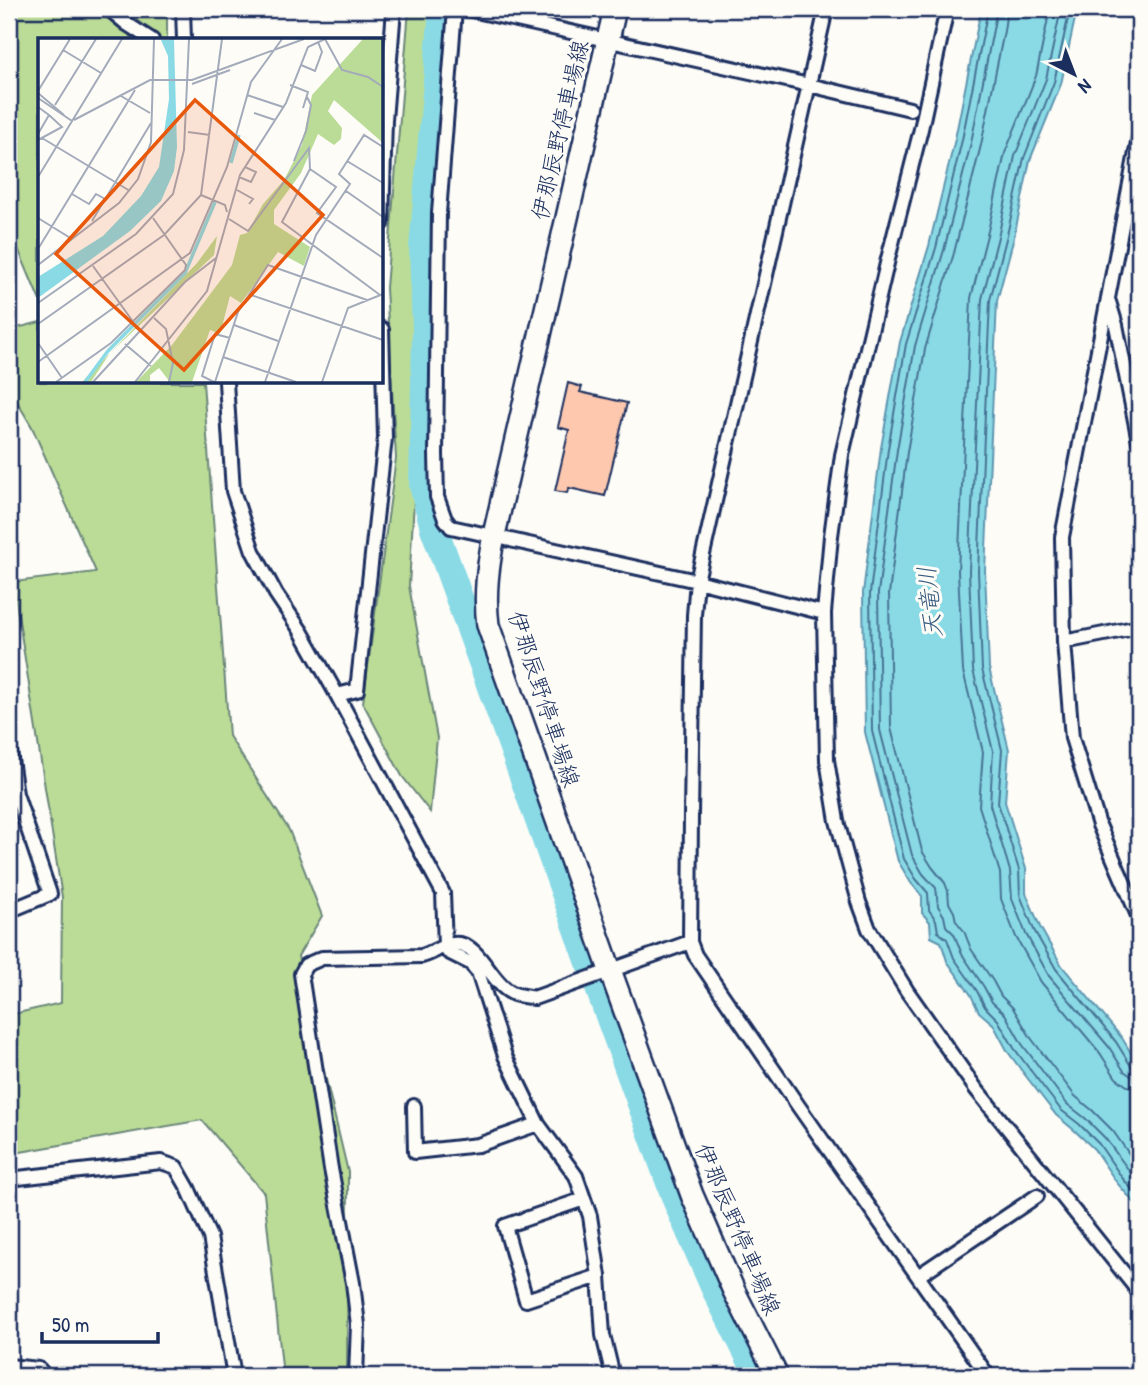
<svg xmlns="http://www.w3.org/2000/svg" width="1148" height="1385" font-family="'Patrick Hand','Klee One',sans-serif">
	<style>
		.green { fill: #bbdc96; stroke: #6b867a; stroke-width: 2 }
		.water { fill: #8adae6; stroke: #5e96b0; stroke-width: 2 }
		.lines { fill: none; stroke-linecap: round; stroke-linejoin: round }
		.shore { stroke: #477394; stroke-width: 2 }
		.river { stroke: #8adae6; stroke-width: 28 }
		.building { fill: #fdc8ae; stroke: #1b2f5e; stroke-width: 2 }
		.minor-casing { stroke: #1b2f5e; stroke-width: 18 }
		.primary-casing { stroke: #1b2f5e; stroke-width: 26 }
		.minor { stroke: #fdfcf7; stroke-width: 12 }
		.primary { stroke: #fdfcf7; stroke-width: 21 }
		.labels { text-anchor: middle; stroke-width: 6; stroke-linejoin: round; paint-order: stroke }
		.street-label { font-size: 23px; fill: #1b2f5e; stroke: #fdfcf7 }
		.water-label { font-size: 24px; font-style: italic; fill: #375a80; stroke: #fdfcf7 }
		.inset-river { fill: none; stroke: #8adae6; stroke-width: 3.5 }
		.inset-road { fill: none; stroke: #a3aaba; stroke-width: 2 }
		.view { fill: #e8590c; fill-opacity: 0.15; stroke: #e8590c; stroke-width: 3.5 }
		.inset-edge { fill: none; stroke: #1b2f5e; stroke-width: 3.5 }
	</style>
	<rect width="100%" height="100%" fill="#fdfcf7"/>
	<filter id="ink" filterUnits="userSpaceOnUse"><feTurbulence type="fractalNoise" baseFrequency=".0143" numOctaves="2"/><feDisplacementMap in="SourceGraphic" scale="14" xChannelSelector="R" yChannelSelector="G"/><feConvolveMatrix kernelMatrix="1 2 1 2 8 2 1 2 1" color-interpolation-filters="sRGB"/></filter>
	<g filter="url(#ink)">
		<path class="green" d="M 9,9 L 167,9 L 167,40 L 40,40 L 40,301 L 9,227 Z
			M 409,9 L 436,9 L 416,242 L 420,397 L 409,586 L 437,738 L 430,812 L 402,776 L 363,703 L 396,458 L 386,288 Z
			M 40,322 L 40,382 L 203,382 L 229,736 L 289,830 L 322,916 L 298,956 L 309,1008 L 348,1172 L 347,1376 L 283,1376 L 264,1193 L 202,1120 L 9,1154 L 9,1015 L 61,1003 L 62,897 L 13,582 L 96,572 L 32,427 L 9,388 L 9,330 Z"/>
		<path class="water" d="M 981,9 L 1077,9 L 1061,84 L 1030,160 L 1014,237 L 997,301 L 985,571 L 989,668 L 1009,750 L 1005,802 L 1026,869 L 1026,893 L 1040,927 L 1062,966 L 1122,1038 L 1139,1066 L 1139,1208 L 1117,1183 L 1094,1149 L 1074,1130 L 1056,1115 L 1022,1071 L 1008,1052 L 993,1024 L 979,1012 L 971,995 L 947,961 L 941,942 L 931,937 L 930,922 L 922,913 L 922,896 L 911,883 L 898,861 L 865,732 L 863,593 L 881,448 L 900,342 L 929,246 L 955,139 Z"/>
		<g class="lines">
			<path class="shore" d="M 988,9 L 962,140 L 936,248 L 906,344 L 888,449 L 870,593 L 872,731 L 904,859 L 916,879 L 928,893 L 929,910 L 936,920 L 938,932 L 947,939 L 954,958 L 977,991 L 985,1007 L 998,1020 L 1014,1048 L 1028,1067 L 1061,1110 L 1079,1124 L 1099,1144 L 1123,1179 L 1139,1197
				M 997,9 L 971,143 L 944,250 L 915,346 L 897,450 L 878,593 L 880,730 L 912,855 L 923,874 L 936,888 L 938,906 L 944,916 L 946,926 L 954,934 L 962,954 L 984,987 L 992,1002 L 1005,1014 L 1022,1044 L 1067,1104 L 1085,1118 L 1105,1138 L 1139,1184
				M 1007,9 L 1004,31 L 981,145 L 954,253 L 925,349 L 907,452 L 889,594 L 891,728 L 922,851 L 932,867 L 945,883 L 948,891 L 949,903 L 954,912 L 956,921 L 964,931 L 971,949 L 993,981 L 1001,996 L 1013,1008 L 1031,1038 L 1075,1096 L 1092,1110 L 1113,1131 L 1139,1168
				M 1050,9 L 1036,76 L 1005,153 L 988,231 L 971,298 L 958,571 L 963,671 L 983,752 L 979,806 L 1000,873 L 1001,899 L 1016,937 L 1041,982 L 1100,1053 L 1116,1078 L 1127,1086 L 1139,1088
				M 1061,9 L 1046,79 L 1015,156 L 999,233 L 982,299 L 969,571 L 973,670 L 993,751 L 990,805 L 1010,871 L 1012,899 L 1026,934 L 1049,976 L 1109,1047 L 1124,1071 L 1131,1076 L 1139,1078
				M 1070,9 L 1054,82 L 1024,158 L 1007,235 L 990,300 L 978,571 L 982,669 L 1002,750 L 998,803 L 1019,870 L 1020,895 L 1034,930 L 1056,969 L 1116,1042 L 1131,1066 L 1134,1068 L 1139,1069"/>
			<path class="river" d="M 443,9 L 423,248 L 426,330 L 423,485 L 434,528 L 593,971
				M 596,980 L 677,1202 L 715,1289 L 759,1376"/>
		</g>
		<path class="building" d="M 568,383 L 582,387 L 580,392 L 627,403 L 605,496 L 569,488 L 567,493 L 555,491 L 569,430 L 558,427 Z"/>
		<g class="lines">
			<g class="minor-casing">
				<path id="minor" d="M 109,9 L 127,24 L 152,40
					M 183,9 L 184,40
					M 455,9 L 439,213 L 436,454 L 437,497 L 445,519 L 451,527 L 697,581 L 824,613
					M 467,9 L 809,85 L 910,109
					M 826,9 L 697,581 L 694,615 L 691,815 L 690,942 L 695,955 L 799,1107 L 988,1376
					M 947,9 L 921,129 L 888,259 L 842,455 L 831,536 L 824,613 L 827,760 L 837,821 L 859,902 L 869,929 L 907,991 L 976,1089 L 1139,1292
					M 1139,137 L 1062,537 L 1064,642 L 1072,738 L 1099,825 L 1139,918
					M 382,223 L 385,120 L 394,9
					M 1109,302 L 1116,325 L 1139,441
					M 226,382 L 233,491 L 253,551 L 276,594 L 301,631 L 337,695 L 443,893 L 445,946 L 448,952 L 470,963 L 478,972 L 505,1056 L 538,1124 L 576,1176 L 590,1216 L 599,1276 L 603,1335 L 613,1376
					M 1064,642 L 1139,627
					M 337,695 L 357,690 L 385,438 L 382,329
					M 9,745 L 16,794 L 50,894 L 9,911
					M 414,1106 L 415,1152 L 478,1145 L 538,1124
					M 9,1179 L 161,1162 L 176,1167 L 188,1188 L 210,1237 L 234,1376
					M 584,1199 L 505,1226 L 526,1300 L 599,1276
					M 918,1276 L 1037,1196
					M 9,1366 L 39,1369 L 45,1376
					M 356,1376 L 358,1325 L 353,1283 L 331,1169 L 301,974 L 306,965 L 322,958 L 422,956 C 434,953 446,942 459,944 C 481,947 491,983 512,993 C 518,996 527,996 534,998 L 690,942"/>
			</g>
			<g class="primary-casing">
				<path id="primary" d="M 615,9 L 494,535 C 488,566 484,594 488,625 L 610,970 L 692,1195 L 734,1291 L 777,1376"/>
			</g>
			<use href="#minor" class="minor"/>
			<use href="#primary" class="primary"/>
		</g>
	</g>
	<g class="labels">
		<g class="street-label">
			<text transform="translate(560 130) rotate(-77)" y="8">伊那辰野停車場線</text>
			<text transform="translate(544 699) rotate(72)" y="8">伊那辰野停車場線</text>
			<text transform="translate(738 1229) rotate(67)" y="8">伊那辰野停車場線</text>
		</g>
		<g class="water-label">
			<text transform="translate(930 602) rotate(-96)" y="8">天竜川</text>
		</g>
	</g>
	<g transform="translate(38 38)">
		<rect width="345" height="345" fill="#fdfcf7"/>
		<path d="M 325,1 L 345,1 L 345,105 L 296,62 L 290,73 L 304,90 L 303,101 L 296,107 L 280,96 L 263,135 L 236,172 L 236,186 L 272,209 L 266,228 L 240,214 L 203,265 L 192,258 L 182,296 L 172,292 L 154,344 L 132,344 L 121,330 L 112,337 L 112,344 L 98,344 L 134,307 L 194,227 L 202,197 L 209,195 L 225,166 L 246,142 L 264,107 L 274,57 ZM 179,198 L 176,217 L 72,315 L 53,344 L 44,344 L 159,225 Z" fill="#bbdc96"/>
		<path d="M 136,1 L 139,109 L 136,133 L 123,163 L 92,193 L 0,260 L 0,239 L 65,198 L 103,158 L 121,129 L 131,61 L 130,18 L 123,2 Z" fill="#8adae6"/>
		<path class="inset-river" d="M 193,125 L 201,97M 47,344 L 70,313 L 147,235 L 177,164"/>
		<path class="inset-road" d="M 287,1 L 304,32 L 330,39 L 345,49M 25,12 L 63,35M 263,27 L 277,33 L 284,14 L 280,4M 154,46 L 192,32M 252,47 L 270,54 L 265,70M 0,53 L 32,1M 0,55 L 26,77M 209,57 L 245,69M 83,58 L 112,75M 0,60 L 34,83M 17,67 L 58,1M 0,69 L 11,77 L 0,96M 216,75 L 237,82M 36,82 L 112,42 L 154,42 L 266,1M 150,94 L 172,97M 4,100 L 92,153M 0,102 L 24,89 L 11,77M 256,123 L 268,93 L 273,67 L 269,59M 309,123 L 345,145M 272,131 L 298,149 L 279,175 L 345,220M 0,139 L 84,1M 201,139 L 213,144 L 218,134 L 207,129M 199,152 L 215,161 L 211,166M 308,153 L 345,179M 34,156 L 51,166 L 58,156 L 67,161M 163,157 L 187,167 L 189,174M 0,180 L 34,201M 191,181 L 210,193 L 271,110 L 272,131 L 244,184 L 342,257M 54,183 L 113,85M 0,211 L 97,52M 0,227 L 81,165 L 100,141 L 113,104 L 116,1M 55,228 L 96,285M 213,257 L 345,302M 0,265 L 98,196 L 135,156 L 146,112 L 151,1M 116,280 L 128,291 L 135,325 L 131,344M 0,286 L 126,197 L 163,157 L 184,1M 196,287 L 240,303M 0,305 L 24,340M 87,306 L 113,328M 185,319 L 258,344M 0,324 L 152,215 L 189,129 L 213,44 L 244,1M 18,344 L 73,305 L 147,232 L 148,227 L 115,180M 55,344 L 147,244 L 178,220M 97,344 L 169,253 L 202,137 L 248,65 L 270,9 L 287,1M 176,344 L 164,338 L 177,296 L 192,300M 177,344 L 200,274 L 230,227 L 329,262M 227,344 L 278,197 L 312,146 L 301,136 L 326,97 L 345,109M 284,344 L 310,270 L 345,256"/>
		<path class="view" d="M 157,62 L 285,177 L 146,332 L 18,216 Z"/>
		<rect width="345" height="345" class="inset-edge"/>
	</g>
	<rect width="1148" height="1385" fill="none" stroke="#fdfcf7" stroke-width="35"/>
	<rect x="18" y="18" width="1113" height="1350" fill="none" stroke="#1b2f5e" stroke-width="2.5" filter="url(#ink)"/>
	<g transform="translate(1074 74) rotate(138)" stroke="#fdfcf7" stroke-width="5" paint-order="stroke">
	<path d="M0-5L12 26L0 18L-12 26Z" fill="#1b2f5e"/>
	<text y="-10" font-size="19" font-weight="bold" text-anchor="middle" fill="#1b2f5e">N</text>
	</g>
	<path d="M42 1332v10h116v-10" fill="none" stroke="#1b2f5e" stroke-width="3.5"/>
	<text x="52" y="1332" font-size="21" fill="#1b2f5e" stroke="#fdfcf7" stroke-width="5" paint-order="stroke">50 m</text>
</svg>
